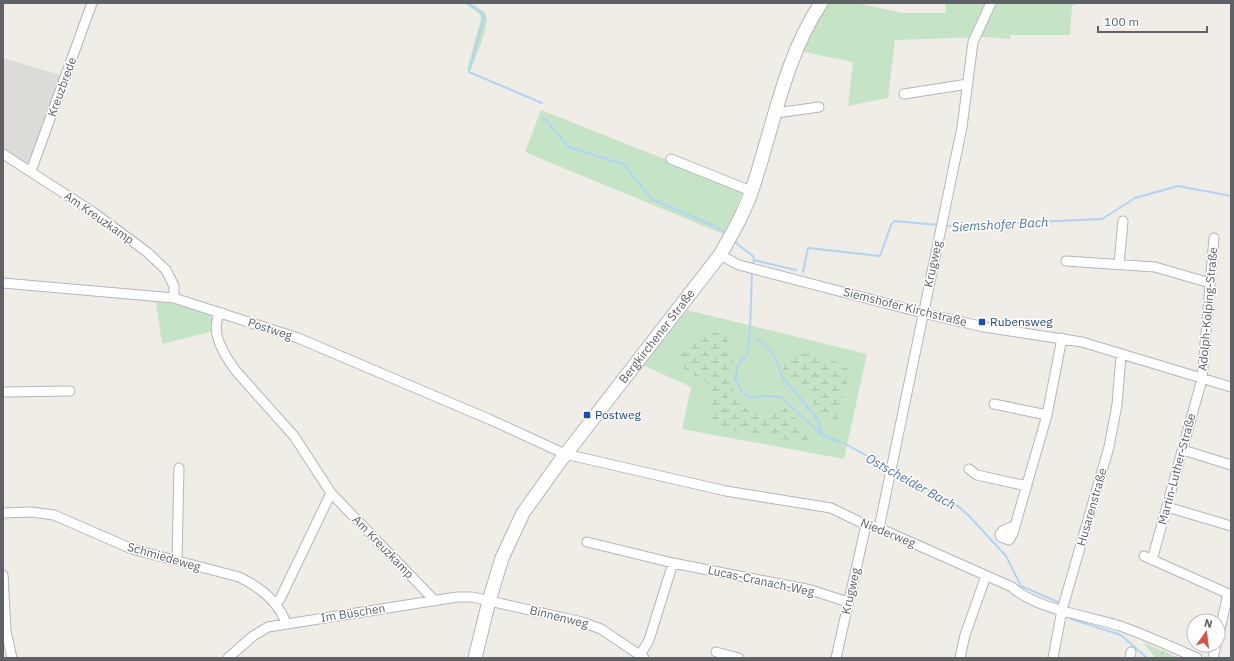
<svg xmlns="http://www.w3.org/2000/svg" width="1234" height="661" font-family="'IBM Plex Sans',sans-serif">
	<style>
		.industrial { fill: #dedcd8 }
		.grass { fill: #c5e4c6 }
		.wetland { fill: url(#wetland-marsh) }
		.park { fill: url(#park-crowns) }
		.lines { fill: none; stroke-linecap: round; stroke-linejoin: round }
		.stream { stroke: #aed5f8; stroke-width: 2 }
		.street-casing { stroke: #b3b6ba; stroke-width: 11 }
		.secondary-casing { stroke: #b3b5ba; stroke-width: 15 }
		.street { stroke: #fff; stroke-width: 9 }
		.secondary { stroke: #fff; stroke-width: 13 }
		.transit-dot { fill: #1a4fb4; stroke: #fff; stroke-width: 1.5 }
		.labels { text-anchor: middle; stroke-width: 3; stroke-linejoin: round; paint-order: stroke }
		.street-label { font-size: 12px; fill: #5e6165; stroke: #fff }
		.transit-label { font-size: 12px; fill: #164399; stroke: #fff; text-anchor: start }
		.water-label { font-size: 13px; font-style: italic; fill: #4c75a9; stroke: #fff }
	</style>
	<defs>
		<pattern id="wetland-marsh" width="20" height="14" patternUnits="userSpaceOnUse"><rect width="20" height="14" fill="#c5e4c6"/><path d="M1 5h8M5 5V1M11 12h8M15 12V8" fill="none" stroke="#a3bca4"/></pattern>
		<pattern id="park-crowns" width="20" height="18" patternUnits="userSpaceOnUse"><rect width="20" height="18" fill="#c5e4c6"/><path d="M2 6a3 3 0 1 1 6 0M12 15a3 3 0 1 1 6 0" fill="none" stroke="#a3bca4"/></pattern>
	</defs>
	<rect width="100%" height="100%" fill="#efede6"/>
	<path class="industrial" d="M 3,58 L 61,75 L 30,160 L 25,166 L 3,151 Z"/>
	<path class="grass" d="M 464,3 L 470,3 L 486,13 C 490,25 475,58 471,70 L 467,69 L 481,19 L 480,14 Z
		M 824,3 L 857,3 L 902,13 L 946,13 L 945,3 L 1080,3 L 1072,6 L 1070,35 L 1010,35 L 1010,39 L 984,37 L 895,40 L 888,98 L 848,106 L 853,62 L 799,51 Z
		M 541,110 L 743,190 L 733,216 L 723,234 L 525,152 Z
		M 156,302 L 170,303 L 211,314 L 214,331 L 162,344 Z
		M 687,310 L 867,354 L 844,459 L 682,429 L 691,387 L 643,365 Z"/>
	<path class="wetland" d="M 705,332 L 718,333 L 729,338 C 735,353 734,366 730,381 C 740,408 752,421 781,406 L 785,408 L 807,430 L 816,436 L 816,442 L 811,445 C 795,442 780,437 764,435 C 740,431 729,431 707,420 C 708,412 713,401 713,395 C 714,382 694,377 686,370 C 683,367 681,363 678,360 C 684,344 689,339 705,332 Z
		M 795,352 L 825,357 L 848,368 L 847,383 L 836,427 L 829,426 C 821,415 814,403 805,393 C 797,384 774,376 786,360 C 789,356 790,354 795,352 Z"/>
	<path class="park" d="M 1144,643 L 1179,658 L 1155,658 Z"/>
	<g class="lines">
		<path class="stream" d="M 467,3 L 481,12 L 484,18 L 469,72 L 542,103
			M 543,117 L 569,147 L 623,164 L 652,199 L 714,226 L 724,232
			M 943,226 L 1102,219 L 1135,198 L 1178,186 L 1231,196
			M 735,242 L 754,257 L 753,265
			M 754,260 L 796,270
			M 752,272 L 750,330 L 747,354 L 738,365 L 735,379 L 742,392 L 752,398 L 764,396 L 781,397 L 821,434 L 840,442
			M 803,272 L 808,248 L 880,256 L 891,225 L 894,221 L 939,225
			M 756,339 L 765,344 L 775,357 L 783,378 L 818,419 L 821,434
			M 844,443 L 888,468
			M 894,471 L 958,506 L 969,516 L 1006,556 L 1021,586 L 1058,602
			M 1071,619 L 1121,635 L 1147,658"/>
		<g class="street-casing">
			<path id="street" d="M 904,94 L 968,84
				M 776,113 L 819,107
				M 3,154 L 93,212 L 147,252 L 166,270 L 174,286 L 174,298
				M 671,159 L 751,191
				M 31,171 L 92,3
				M 720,255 L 739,265 L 923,313 L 984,327 L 1082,342 L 1231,387
				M 1066,261 L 1155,267 L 1210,283
				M 1119,264 L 1123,221
				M 3,283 L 174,298 L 298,338 L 491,420 L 565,454 L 726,491 L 831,508 L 866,525 L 879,528 L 1012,587 C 1035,609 1089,616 1120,626 C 1146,635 1172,647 1197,658
				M 222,313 C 220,315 217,319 217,321 C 213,337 227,359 236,371 L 294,436 L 331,493 L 435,601
				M 3,392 L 70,391
				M 994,404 L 1047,415
				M 1183,450 L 1231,465
				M 969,469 L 977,475 L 1027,486
				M 1167,507 L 1231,526
				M 3,513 L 31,512 L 54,515 L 132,549 L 239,577 C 260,587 278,601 286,623
				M 1014,526 L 1004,530 L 1000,534 L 1001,537 L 1009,540 L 1013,533 L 1047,415 L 1062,338
				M 879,528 L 962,127 L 973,42 L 991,3
				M 587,542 L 673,563 L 811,590 L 848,602
				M 1144,556 L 1231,595
				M 177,560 L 179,468
				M 1152,560 L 1202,379 L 1214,238
				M 3,575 L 6,631 L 12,658
				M 276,604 L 280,599 L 331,493
				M 1218,638 L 1228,594
				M 716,652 L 739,658
				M 640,655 L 649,640 L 673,563
				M 228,658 L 253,636 L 268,627 L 457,597 L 472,597 L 582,622 L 601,629 L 644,658
				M 836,658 L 866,525
				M 960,658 L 965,635 L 986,576
				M 1053,658 L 1062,610 L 1109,447 L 1117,405 L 1121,355
				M 1130,658 L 1131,652
				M 1213,658 L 1216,645"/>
		</g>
		<g class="secondary-casing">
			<g id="secondary">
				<path id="s1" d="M 475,658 L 489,601 L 502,558 L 523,513 L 558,464 L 720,255 C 732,234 744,213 752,190 C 773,128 784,59 821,3"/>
			</g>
		</g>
		<use href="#street" class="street"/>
		<use href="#secondary" class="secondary"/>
	</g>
	<g class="transit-dot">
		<rect x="978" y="318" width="8" height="8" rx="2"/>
		<rect x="583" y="411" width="8" height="8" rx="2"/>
	</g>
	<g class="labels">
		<g class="street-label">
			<text transform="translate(62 87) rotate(-70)" y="4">Kreuzbrede</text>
			<text transform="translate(99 218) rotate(35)" y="4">Am Kreuzkamp</text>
			<text transform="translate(933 264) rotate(-78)" y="4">Krugweg</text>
			<text transform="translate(905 307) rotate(14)" y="4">Siemshofer Kirchstraße</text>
			<text transform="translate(1208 309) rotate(-85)" y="4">Adolph-Kolping-Straße</text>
			<text transform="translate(270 329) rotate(18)" y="4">Postweg</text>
			<text dy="4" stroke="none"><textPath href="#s1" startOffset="375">Bergkirchener Straße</textPath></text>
			<text transform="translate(1177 469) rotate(-75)" y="4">Martin-Luther-Straße</text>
			<text transform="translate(1092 507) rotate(-74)" y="4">Husarenstraße</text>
			<text transform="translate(888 533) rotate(22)" y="4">Niederweg</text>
			<text transform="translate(383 547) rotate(46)" y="4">Am Kreuzkamp</text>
			<text transform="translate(164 557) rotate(16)" y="4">Schmiedeweg</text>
			<text transform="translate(761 581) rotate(12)" y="4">Lucas-Cranach-Weg</text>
			<text transform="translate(851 591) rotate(-77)" y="4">Krugweg</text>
			<text transform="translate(353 613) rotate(-9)" y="4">Im Büschen</text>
			<text transform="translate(559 617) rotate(14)" y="4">Binnenweg</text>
		</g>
		<g class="transit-label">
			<text x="990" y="326">Rubensweg</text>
			<text x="595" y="419">Postweg</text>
		</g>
		<g class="water-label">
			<text transform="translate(1000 224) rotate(-3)" y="5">Siemshofer Bach</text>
			<text transform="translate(911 481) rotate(29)" y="5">Ostscheider Bach</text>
		</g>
	</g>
	<rect width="1234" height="661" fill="none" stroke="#5e6165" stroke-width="8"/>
	<g transform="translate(1206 633) rotate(14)"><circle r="19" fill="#ffffff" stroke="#bfc0c1"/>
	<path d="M0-3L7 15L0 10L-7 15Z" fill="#da5241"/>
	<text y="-6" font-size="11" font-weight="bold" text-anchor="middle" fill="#5e6165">N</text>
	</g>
	<path d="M1098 26v6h109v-6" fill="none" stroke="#5e6165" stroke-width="2"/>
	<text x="1104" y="26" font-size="12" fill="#5e6165" stroke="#ffffff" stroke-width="3" paint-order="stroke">100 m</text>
</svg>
